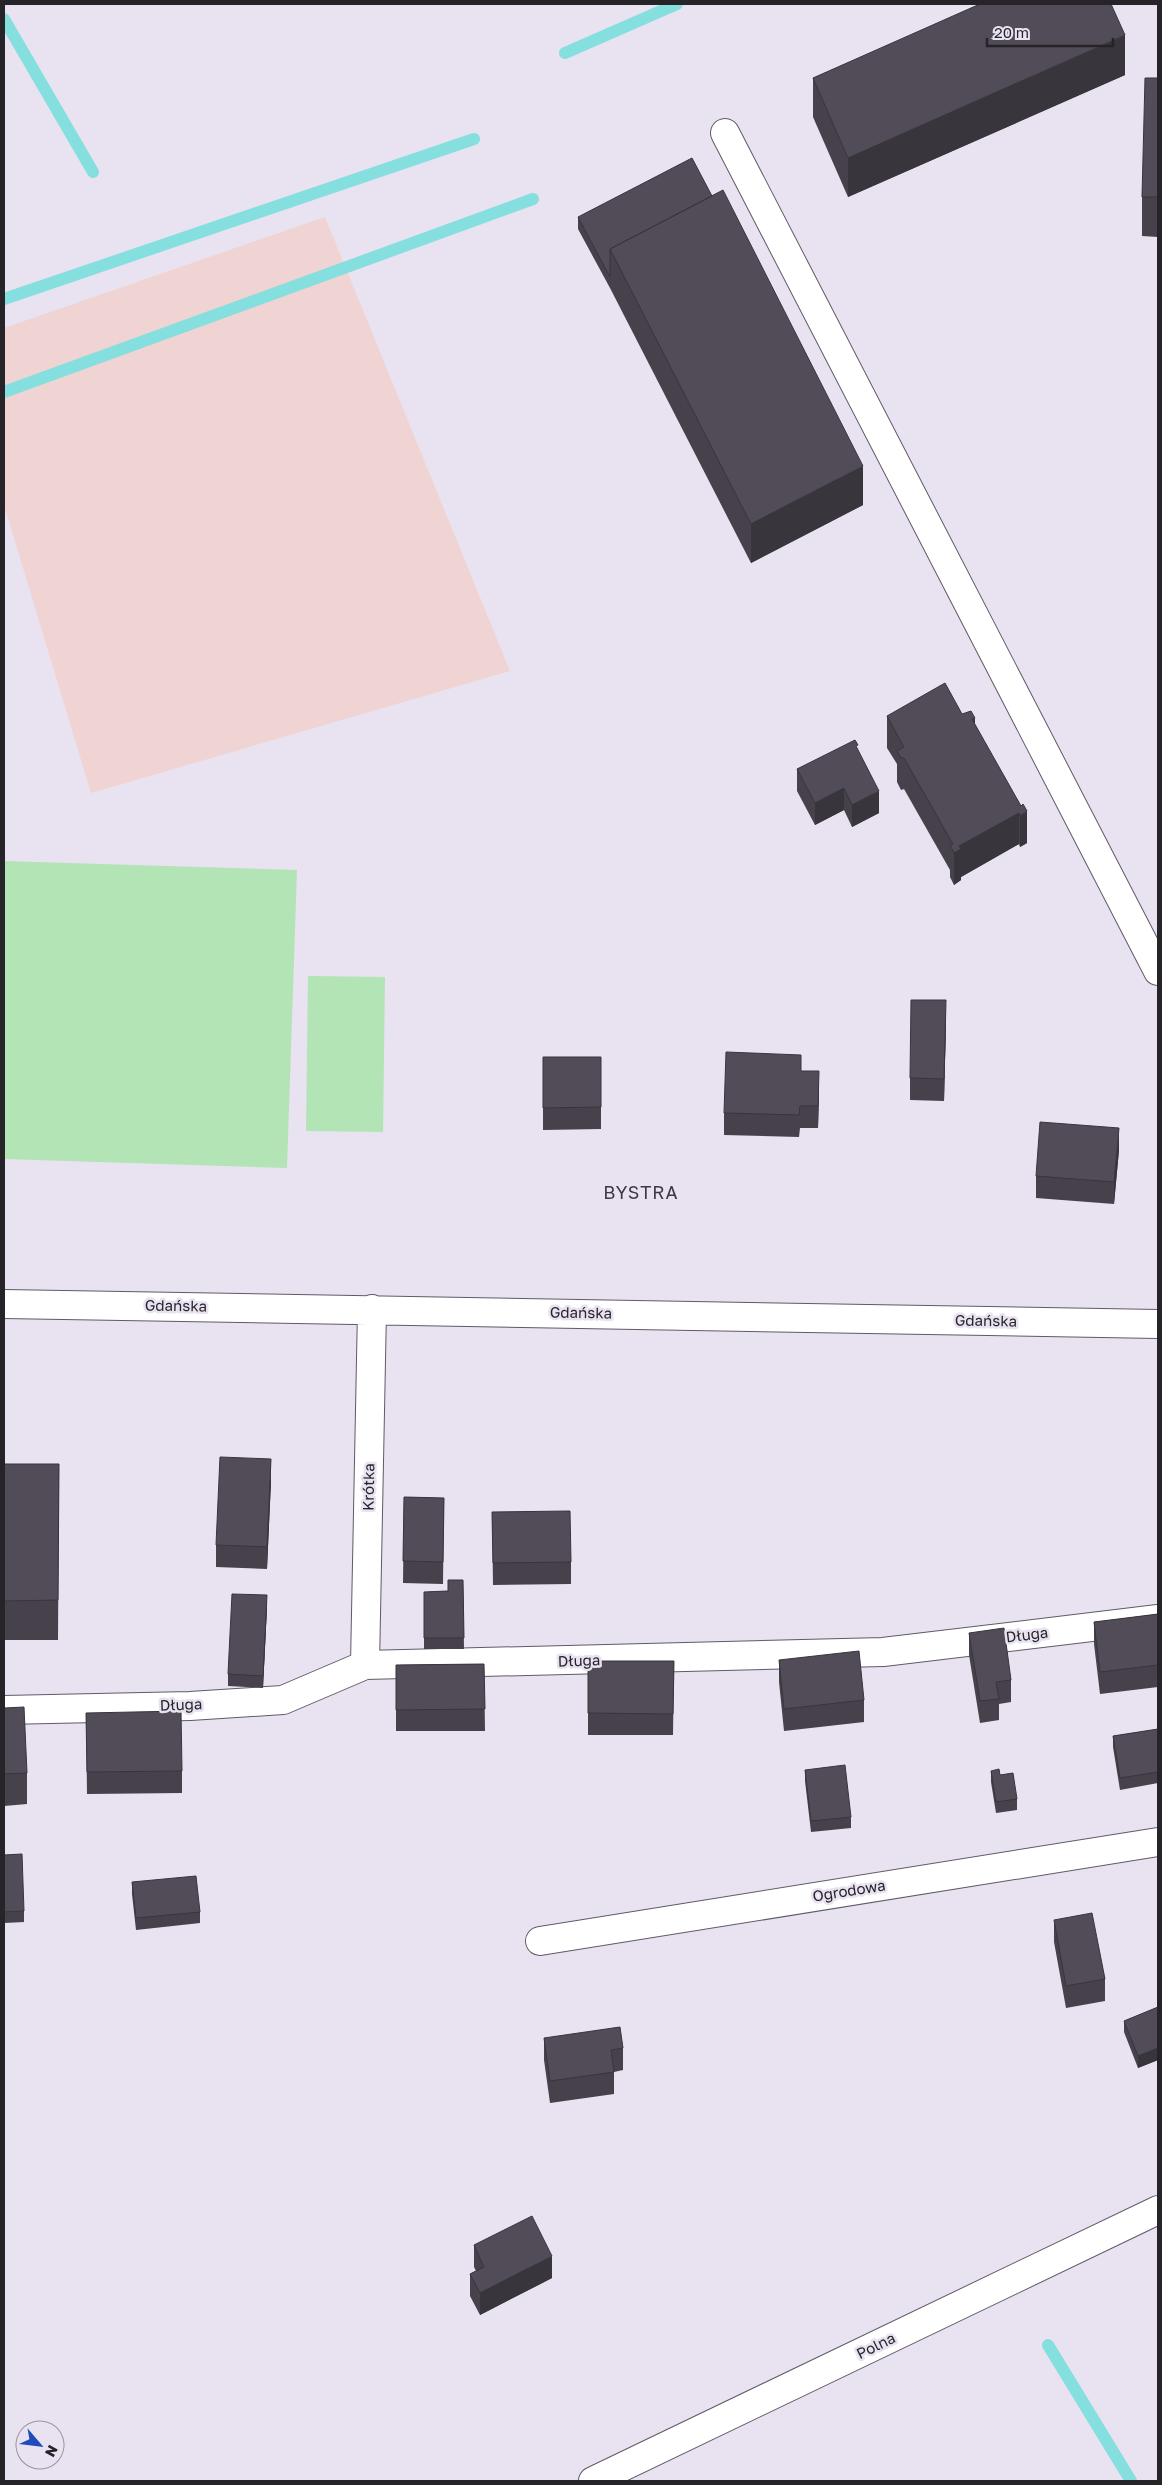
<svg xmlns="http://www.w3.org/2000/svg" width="1162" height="2485" font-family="'Golos Text',sans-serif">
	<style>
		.industrial { fill: #efd4d3 }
		.green { fill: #b2e4b5 }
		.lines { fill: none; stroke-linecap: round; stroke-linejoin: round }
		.stream { stroke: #86dfdf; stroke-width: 12 }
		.minor-casing { stroke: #605a66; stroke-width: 30 }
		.minor { stroke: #fff; stroke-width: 28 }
		.wall { fill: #46414b }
		.shaded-wall { fill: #39353d }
		.building { fill: #514c57; stroke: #39353d }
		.labels { text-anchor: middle; stroke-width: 5; stroke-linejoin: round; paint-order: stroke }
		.street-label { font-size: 15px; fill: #262329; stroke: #e9e2f0 }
		.quarter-label { font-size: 18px; letter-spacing: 1px; fill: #3d3843; stroke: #e9e2f0 }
	</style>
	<rect width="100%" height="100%" fill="#e9e2f0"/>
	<path class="industrial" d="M 325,217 L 510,671 L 91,793 L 4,505 L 4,328 Z"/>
	<path class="green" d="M 4,861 L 297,870 L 287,1168 L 4,1159 Z
		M 308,976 L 385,977 L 383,1132 L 306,1131 Z"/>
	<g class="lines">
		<path class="stream" d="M 4,19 L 93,172
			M 565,53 L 677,4
			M 4,299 L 474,139
			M 4,392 L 533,199
			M 1048,2345 L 1131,2481"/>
		<g class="minor-casing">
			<path id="minor" d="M 725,133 L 1158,971
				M 4,1304 L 1158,1324
				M 365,1665 L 372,1309
				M 4,1710 L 190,1706 L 283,1700 L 365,1665 L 883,1652 L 1158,1619
				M 540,1941 L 1158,1842
				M 593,2481 L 1158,2210"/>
		</g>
		<use href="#minor" class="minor"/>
	</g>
	<path class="wall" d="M 1125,75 L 848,197 L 813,117 L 813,78 Z
		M 1158,78 L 1158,237 L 1142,236 L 1142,197 Z
		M 578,217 L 863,505 L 751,563 L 610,288 L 578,229 Z
		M 962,714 L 975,725 L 1021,806 L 1027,843 L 1020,847 L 1019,844 L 961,877 L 961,880 L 954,885 L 950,877 L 950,870 L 904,789 L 901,790 L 897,782 L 897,764 L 887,748 L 887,716 Z
		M 858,750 L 879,813 L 852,827 L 844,810 L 815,825 L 797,791 L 797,769 Z
		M 946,1022 L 944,1101 L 910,1100 L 910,1078 Z
		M 543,1057 L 601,1057 L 601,1129 L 543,1130 Z
		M 801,1071 L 819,1093 L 818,1128 L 800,1128 L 799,1137 L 724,1135 L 724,1113 Z
		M 1119,1150 L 1114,1204 L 1036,1198 L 1036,1176 Z
		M 4,1464 L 59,1464 L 58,1640 L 4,1640 Z
		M 271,1481 L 267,1569 L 216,1567 L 216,1545 Z
		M 404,1497 L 444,1498 L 443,1584 L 403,1583 Z
		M 492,1512 L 571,1562 L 571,1584 L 493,1585 Z
		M 463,1580 L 464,1649 L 424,1649 L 424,1592 L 448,1591 Z
		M 267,1607 L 263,1688 L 228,1686 L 228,1674 Z
		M 1158,1614 L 1158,1687 L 1100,1694 L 1094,1644 L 1094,1622 Z
		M 969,1633 L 1011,1680 L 1011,1702 L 999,1704 L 999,1720 L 980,1723 L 969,1655 Z
		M 779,1660 L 864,1700 L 864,1722 L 784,1731 L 779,1682 Z
		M 588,1661 L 674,1661 L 673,1735 L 588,1735 Z
		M 484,1664 L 485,1731 L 396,1731 L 396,1665 Z
		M 4,1708 L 27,1773 L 27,1804 L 4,1806 Z
		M 86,1713 L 182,1771 L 182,1793 L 87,1794 Z
		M 1158,1729 L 1158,1783 L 1120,1790 L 1113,1747 L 1113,1736 Z
		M 805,1770 L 851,1817 L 851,1828 L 811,1832 L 805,1781 Z
		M 991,1771 L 1017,1799 L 1017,1810 L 996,1813 L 991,1782 Z
		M 4,1855 L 24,1911 L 24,1922 L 4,1923 Z
		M 132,1882 L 200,1912 L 200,1923 L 136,1930 L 132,1894 Z
		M 1054,1920 L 1105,1979 L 1105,2001 L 1066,2008 L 1054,1942 Z
		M 1158,2007 L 1158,2060 L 1138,2068 L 1124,2032 L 1124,2021 Z
		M 544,2038 L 623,2048 L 623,2070 L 614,2072 L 614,2094 L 550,2103 L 544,2060 Z
		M 474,2245 L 552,2278 L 480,2315 L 470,2296 L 470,2274 L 476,2271 L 474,2267 Z"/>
	<path class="shaded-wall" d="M 1125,35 L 1125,75 L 848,197 L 848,158 Z
		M 863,466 L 863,505 L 751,563 L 751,524 Z
		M 975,718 L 975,749 L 972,719 Z
		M 844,788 L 844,810 L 815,825 L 815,803 Z
		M 879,791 L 879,813 L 852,827 L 852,805 Z
		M 1027,811 L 1027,843 L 1020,847 L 1020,816 Z
		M 1019,813 L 1019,844 L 961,877 L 961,880 L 954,885 L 954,853 L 959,846 Z
		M 946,1000 L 946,1022 L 944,1101 L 944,1079 Z
		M 819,1071 L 819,1093 L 818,1128 L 818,1106 Z
		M 1119,1128 L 1119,1150 L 1114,1204 L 1114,1182 Z
		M 271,1459 L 271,1481 L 267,1569 L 267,1547 Z
		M 267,1595 L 267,1607 L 263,1688 L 263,1676 Z
		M 1158,2048 L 1158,2060 L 1138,2068 L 1138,2056 Z
		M 552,2256 L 552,2278 L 480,2315 L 480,2293 Z"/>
	<path class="building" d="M 980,4 L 1111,4 L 1125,35 L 848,158 L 813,78 Z
		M 1145,78 L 1158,78 L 1158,197 L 1142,197 Z
		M 692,158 L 712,196 L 610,249 L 610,277 L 578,217 Z
		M 723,190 L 863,466 L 751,524 L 610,249 Z
		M 945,683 L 962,714 L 971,711 L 975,718 L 972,719 L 1021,806 L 1023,804 L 1027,811 L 1020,816 L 1019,813 L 959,846 L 961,849 L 954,853 L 950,845 L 953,844 L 904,758 L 901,758 L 897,751 L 904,747 L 887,716 Z
		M 855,740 L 858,745 L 856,746 L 879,791 L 852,805 L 844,788 L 815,803 L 797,769 Z
		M 911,1000 L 946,1000 L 944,1079 L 910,1078 Z
		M 726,1052 L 801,1055 L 801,1071 L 819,1071 L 818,1106 L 800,1106 L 799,1115 L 724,1113 Z
		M 543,1057 L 601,1057 L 601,1107 L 543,1108 Z
		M 1040,1122 L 1119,1128 L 1114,1182 L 1036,1176 Z
		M 220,1457 L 271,1459 L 267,1547 L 216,1545 Z
		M 4,1464 L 59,1464 L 58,1600 L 4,1601 Z
		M 404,1497 L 444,1498 L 443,1562 L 403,1561 Z
		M 570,1511 L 571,1562 L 493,1563 L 492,1512 Z
		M 448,1580 L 463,1580 L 464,1638 L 424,1638 L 424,1592 L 448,1591 Z
		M 232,1594 L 267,1595 L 263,1676 L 228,1674 Z
		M 1158,1614 L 1158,1665 L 1100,1672 L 1094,1622 Z
		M 1004,1628 L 1011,1680 L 996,1682 L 999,1699 L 980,1701 L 969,1633 Z
		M 859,1651 L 864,1700 L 784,1709 L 779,1660 Z
		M 588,1661 L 674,1661 L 673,1714 L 588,1713 Z
		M 484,1664 L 485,1709 L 396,1710 L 396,1665 Z
		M 24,1707 L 27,1773 L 4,1774 L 4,1708 Z
		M 181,1711 L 182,1771 L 87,1772 L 86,1713 Z
		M 1158,1729 L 1158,1772 L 1120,1778 L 1113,1736 Z
		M 845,1765 L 851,1817 L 811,1821 L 805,1770 Z
		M 999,1769 L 1000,1775 L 1013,1773 L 1017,1799 L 996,1802 L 991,1771 Z
		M 22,1854 L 24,1911 L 4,1912 L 4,1855 Z
		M 196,1876 L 200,1912 L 136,1918 L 132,1882 Z
		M 1092,1913 L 1105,1979 L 1066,1986 L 1054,1920 Z
		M 1158,2007 L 1158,2048 L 1138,2056 L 1124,2021 Z
		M 620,2027 L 623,2048 L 611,2050 L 614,2072 L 550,2081 L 544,2038 Z
		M 532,2216 L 552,2256 L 480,2293 L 470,2274 L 484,2267 L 474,2245 Z"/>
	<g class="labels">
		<g class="street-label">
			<text transform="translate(176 1306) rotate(1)" y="5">Gdańska</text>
			<text transform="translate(581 1313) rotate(1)" y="5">Gdańska</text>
			<text transform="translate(986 1321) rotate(1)" y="5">Gdańska</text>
			<text transform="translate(369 1487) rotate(-89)" y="5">Krótka</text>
			<text transform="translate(1027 1635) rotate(-7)" y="5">Długa</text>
			<text transform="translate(579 1661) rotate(-2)" y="5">Długa</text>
			<text transform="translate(181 1705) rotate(-2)" y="5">Długa</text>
			<text transform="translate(849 1891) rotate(-9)" y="5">Ogrodowa</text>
			<text transform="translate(876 2346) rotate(-26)" y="5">Polna</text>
		</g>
		<g class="quarter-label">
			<text x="641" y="1199">BYSTRA</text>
		</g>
	</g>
	<rect width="1162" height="2485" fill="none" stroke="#262329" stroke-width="10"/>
	<g transform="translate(40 2445) rotate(118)"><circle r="24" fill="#e9e2f0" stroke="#9b96a0"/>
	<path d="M0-4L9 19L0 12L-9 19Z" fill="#1f4cba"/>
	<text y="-8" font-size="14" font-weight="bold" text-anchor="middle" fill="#262329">N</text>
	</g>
	<path d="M987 38v8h126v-8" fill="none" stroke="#262329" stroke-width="2.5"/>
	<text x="994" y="38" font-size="15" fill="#262329" stroke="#e9e2f0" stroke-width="4" paint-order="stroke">20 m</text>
</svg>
